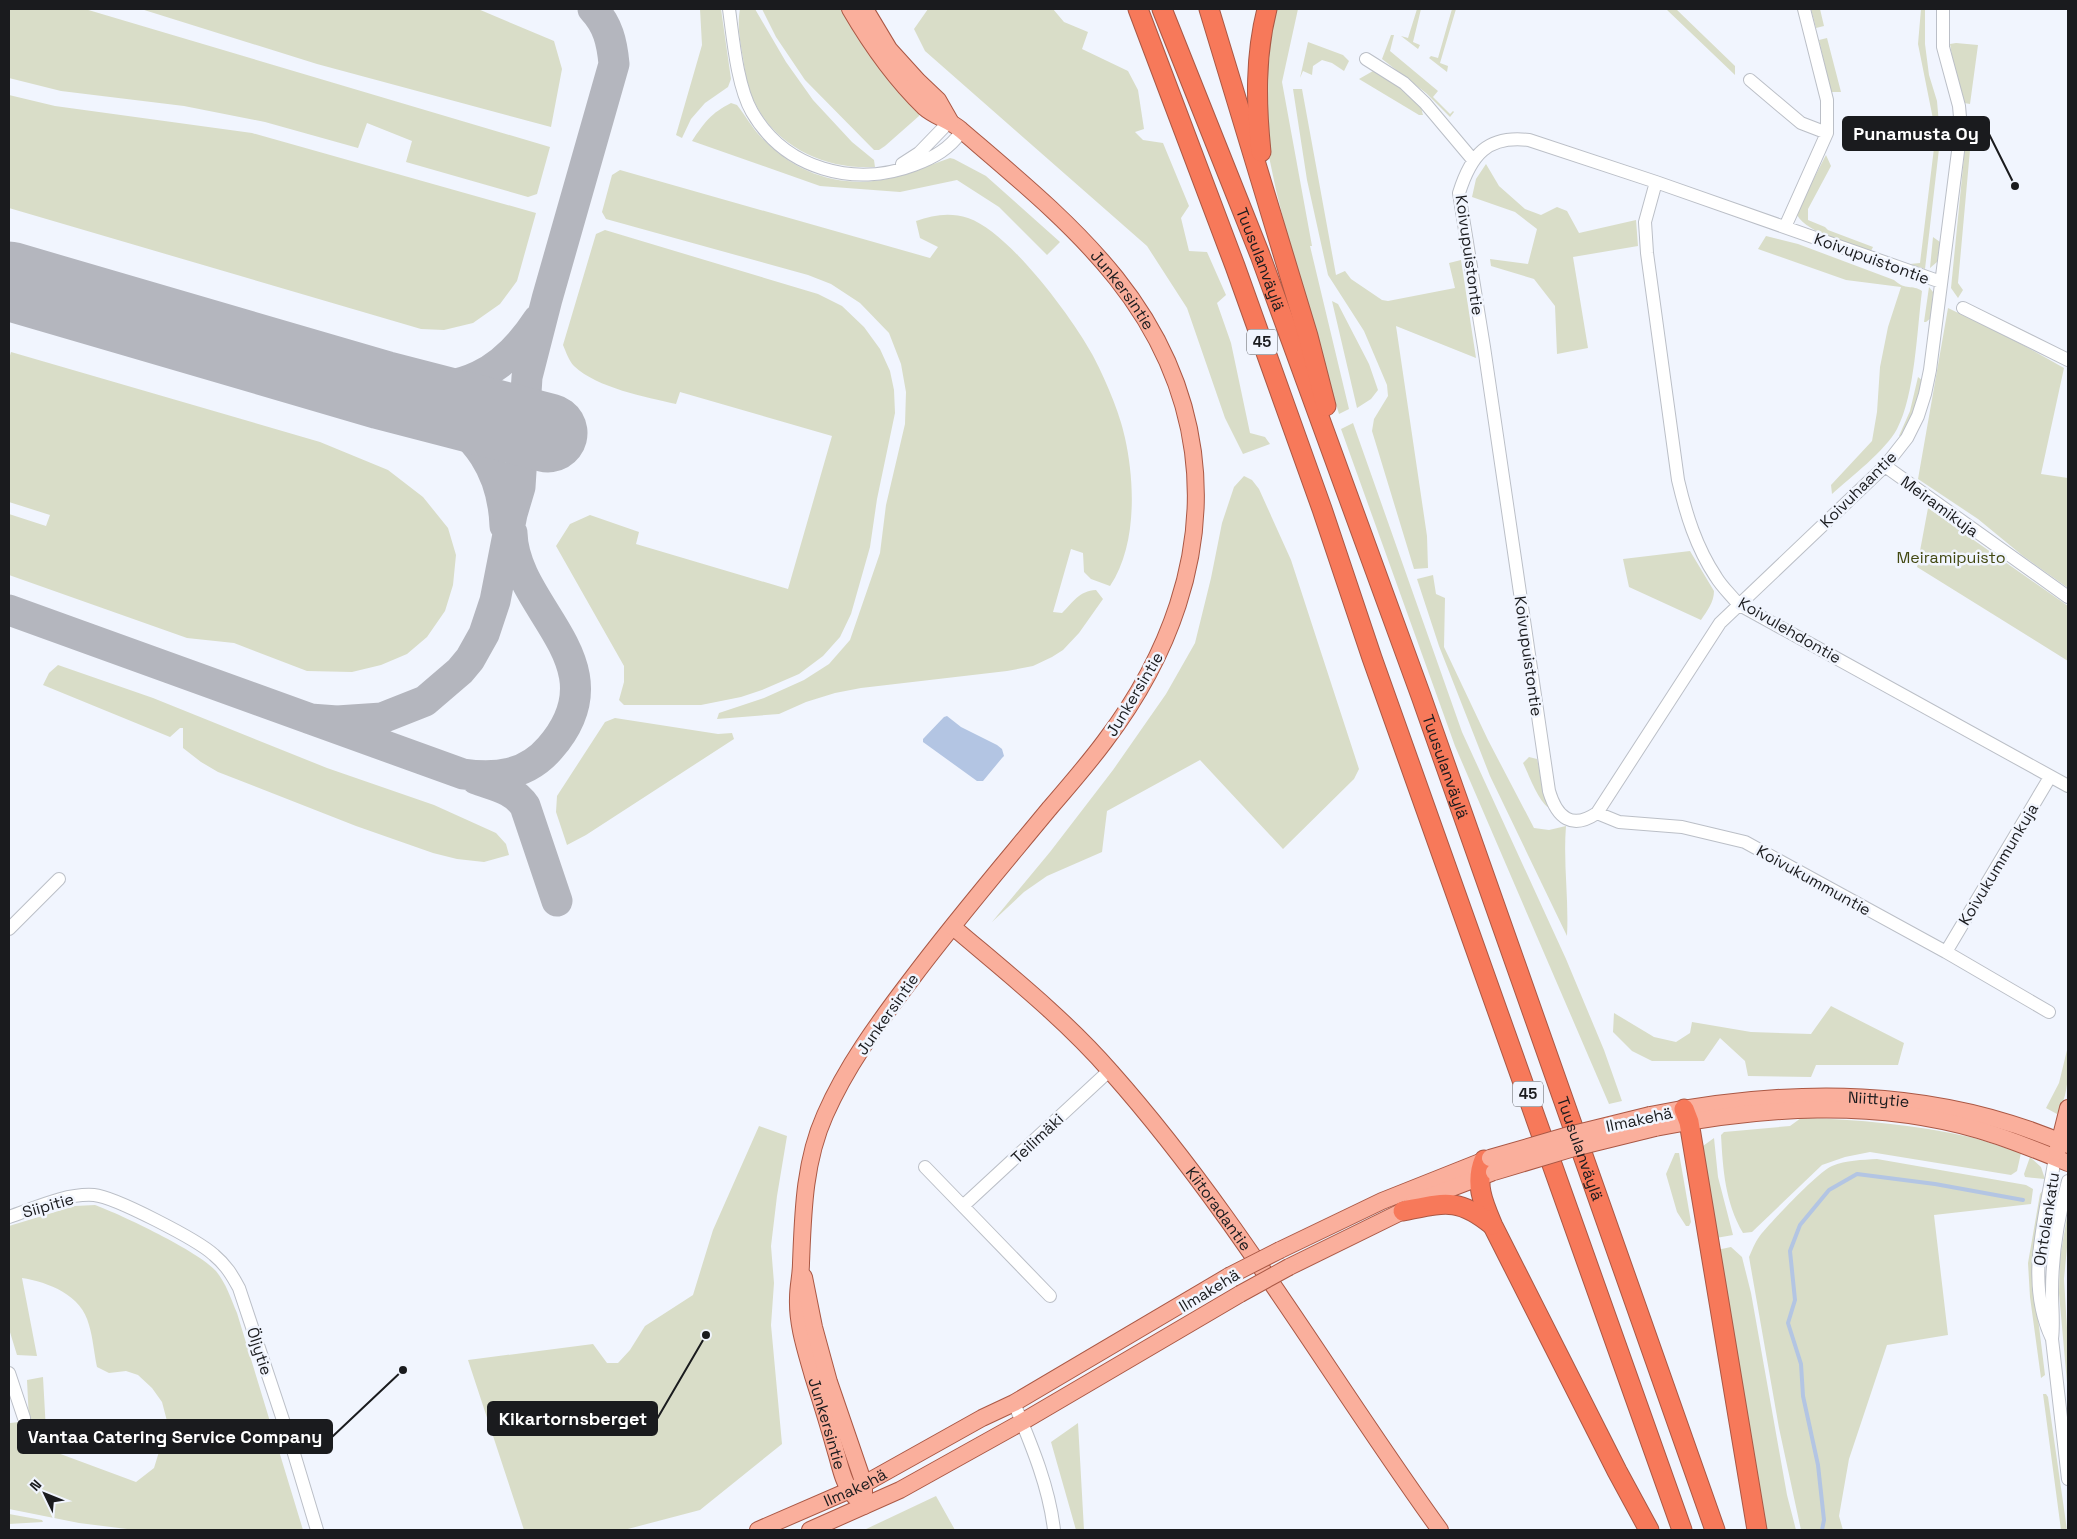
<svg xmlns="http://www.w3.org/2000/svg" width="2077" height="1539" font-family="'Space Grotesk',sans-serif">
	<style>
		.green { fill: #d9ddc8 }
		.water { fill: #b3c5e3 }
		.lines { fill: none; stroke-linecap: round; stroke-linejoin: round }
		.stream { stroke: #b3c5e3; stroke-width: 4 }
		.taxiway { stroke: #b4b6be; stroke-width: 31 }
		.runway { stroke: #b4b6be; stroke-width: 79 }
		.minor-casing { stroke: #bbbfc7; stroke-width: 14 }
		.major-casing { stroke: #aa5845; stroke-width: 18 }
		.highway-casing { stroke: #aa5845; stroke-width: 21 }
		.minor { stroke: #fff; stroke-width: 12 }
		.major { stroke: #faaf9c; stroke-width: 16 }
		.highway { stroke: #f7795a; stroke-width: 19 }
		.major-bridge-casing { stroke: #aa5845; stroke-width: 18; stroke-linecap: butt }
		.major-bridge { stroke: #faaf9c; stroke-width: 16 }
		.labels { text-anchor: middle; stroke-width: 5; stroke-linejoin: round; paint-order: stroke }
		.shield { fill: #f1f5fe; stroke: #5a5c61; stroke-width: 1 }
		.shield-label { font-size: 15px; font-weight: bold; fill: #1a1b1e }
		.street-label { font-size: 16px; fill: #1a1b1e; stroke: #f1f5fe }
		.park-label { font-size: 16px; fill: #424811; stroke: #f1f5fe }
		.leader { fill: none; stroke: #1a1b1e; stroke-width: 2 }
		.callout-dot { fill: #1a1b1e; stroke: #f1f5fe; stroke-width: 2 }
		.callout { fill: #1a1b1e; stroke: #1a1b1e; stroke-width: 2 }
		.callout-label { font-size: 18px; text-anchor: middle; font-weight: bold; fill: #fff }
	</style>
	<rect width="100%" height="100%" fill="#f1f5fe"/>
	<path class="green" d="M 9,9 L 85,9 L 550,147 L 537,194 L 528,197 L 406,162 L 412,141 L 367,123 L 358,148 L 265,122 L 184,106 L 61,91 L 9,78 Z
		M 141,9 L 478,9 L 554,41 L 562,69 L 551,127 L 317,64 Z
		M 700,9 L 721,9 L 731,79 L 728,87 L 705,103 L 691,119 L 682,138 L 676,135 L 702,45 Z
		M 740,9 L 755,9 L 786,62 L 813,100 L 852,142 L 874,160 L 875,167 C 824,170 774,146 753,99 C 747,86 745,72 743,58 C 740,41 737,26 740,9 Z
		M 762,9 L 841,9 L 921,111 L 919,116 L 885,146 L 879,150 L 874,150 L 805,80 L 776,37 Z
		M 928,9 L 1053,9 L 1064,22 L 1088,32 L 1082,49 L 1128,71 L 1138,90 L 1144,129 L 1135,132 L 1143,140 L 1163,143 L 1189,206 L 1181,218 L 1189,251 L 1207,252 L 1226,295 L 1217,303 L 1231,343 L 1250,433 L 1265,437 L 1270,444 L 1243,454 L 1225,418 L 1187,308 L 1147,246 L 925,51 L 914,29 Z
		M 1275,9 L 1298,9 L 1282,82 L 1312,246 L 1310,246 L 1349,409 L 1339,414 L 1298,278 L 1276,190 L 1267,147 L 1265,119 L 1267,55 Z
		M 1417,9 L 1421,9 L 1413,42 L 1420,45 L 1418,49 L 1401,36 L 1408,38 Z
		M 1452,9 L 1456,9 L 1440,63 L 1448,66 L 1447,72 L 1429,58 L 1431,56 L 1438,58 Z
		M 1666,9 L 1676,9 L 1735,66 L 1735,75 Z
		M 1811,9 L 1820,9 L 1824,26 L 1816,28 Z
		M 1921,9 L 1925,9 L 1925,44 L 1929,75 L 1937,101 L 1940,136 L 1934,135 L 1934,124 L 1918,44 Z
		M 1391,35 L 1394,35 L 1390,51 L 1438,91 L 1433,97 L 1450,114 L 1453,111 L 1454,112 L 1450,117 L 1426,93 L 1382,59 Z
		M 1827,38 L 1841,92 L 1831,92 L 1819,40 Z
		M 1308,42 L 1343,55 L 1349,61 L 1344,71 L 1332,63 L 1322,60 L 1313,66 L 1312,75 L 1303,71 L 1300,78 Z
		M 1956,43 L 1978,45 L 1970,104 L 1964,103 L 1953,62 L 1950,44 Z
		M 1373,71 C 1384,76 1416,96 1421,107 C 1422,110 1422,112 1423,115 L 1419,115 L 1359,79 Z
		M 1293,89 L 1302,89 L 1336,275 L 1345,271 L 1351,279 L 1382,300 L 1388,301 L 1455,288 L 1449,263 L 1461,260 L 1476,358 L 1396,326 L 1427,536 L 1428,568 L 1414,569 L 1372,431 L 1374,419 L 1388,396 L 1387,385 L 1364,331 L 1328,275 L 1307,180 Z
		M 9,95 L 55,106 L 252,133 L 536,213 L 517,281 L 500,304 L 473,323 L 444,330 L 421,329 L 9,208 Z
		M 731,103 L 737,105 C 746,116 752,128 762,138 C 802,180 853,191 907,174 C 921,169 935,163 950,158 L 954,159 L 986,176 L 1060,242 L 1047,255 L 999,207 L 957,180 L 900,192 L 820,186 L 692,141 C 704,123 711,113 731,103 Z
		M 1966,137 L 1971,139 L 1958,283 L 1963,290 L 1958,298 L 1951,288 Z
		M 1934,148 L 1939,149 L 1925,269 L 1910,264 L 1920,263 Z
		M 1826,155 L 1831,166 L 1808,209 L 1808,220 L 1825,227 L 1828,230 L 1873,247 L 1871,251 C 1851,243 1808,234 1797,215 L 1802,201 Z
		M 1486,164 L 1499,186 L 1525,209 L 1541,215 L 1557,207 L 1567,211 L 1579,233 L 1636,220 L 1638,246 L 1573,257 L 1588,348 L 1557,354 L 1555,306 L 1534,279 L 1491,266 L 1490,259 L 1528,264 L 1537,229 L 1515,212 L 1472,197 L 1476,179 Z
		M 620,170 L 930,258 L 938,247 L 920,238 L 916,221 C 933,215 950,212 968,218 C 1009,232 1071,316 1092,354 C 1104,376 1120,413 1125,438 C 1135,483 1137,546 1110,586 L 1091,579 L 1084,572 L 1083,553 L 1071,549 L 1053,612 L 1062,613 C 1073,602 1079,591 1096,590 L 1103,599 L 1079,633 L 1063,650 L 1052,657 L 1033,666 L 1007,671 L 861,688 L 835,693 L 806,702 L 779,714 L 717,719 L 719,713 L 764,698 L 804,680 L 829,664 L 850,640 L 880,553 L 886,505 L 905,424 L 906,392 L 901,364 L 889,333 L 860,303 L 831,284 L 808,275 L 606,219 L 602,212 L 612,175 Z
		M 605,230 L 818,294 L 842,306 L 864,327 L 880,349 L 890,371 L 894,390 L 895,413 L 877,499 L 870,547 L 851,614 L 840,637 L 823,656 L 799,674 L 762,690 L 741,697 L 701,705 L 624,705 L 619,700 L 624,682 L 624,666 L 556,546 L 570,524 L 590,515 L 639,532 L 636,544 L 788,589 L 832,436 L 680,392 L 676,404 C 646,397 597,388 574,366 C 569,361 566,352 563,345 L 596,234 Z
		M 1766,236 L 1798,244 L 1894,280 C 1906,291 1912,284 1922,291 C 1917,330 1915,395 1897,429 C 1885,451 1851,477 1832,494 L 1831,485 L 1872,441 L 1877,412 L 1880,367 L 1888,327 L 1901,287 L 1846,280 L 1758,249 Z
		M 1933,237 L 1940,242 L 1937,262 L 1930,268 Z
		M 1929,287 L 1933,292 L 1931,318 L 1926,322 L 1924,322 Z
		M 1332,301 L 1338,304 L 1369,364 L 1378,390 L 1371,399 L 1357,408 Z
		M 1948,308 L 2014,340 L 2064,368 L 2041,474 L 2068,478 L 2068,588 L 2023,556 L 1978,519 L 1918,479 Z
		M 11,352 L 320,442 L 388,470 L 423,497 L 448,528 L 456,555 L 453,585 L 445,611 L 427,637 L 407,654 L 381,665 L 352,672 L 307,671 L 234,643 L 187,638 L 9,575 L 9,514 L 46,526 L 50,515 L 9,502 L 9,359 Z
		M 1918,377 L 1924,382 L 1921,397 L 1901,437 L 1899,436 L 1910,411 Z
		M 1353,423 L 1462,732 L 1566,959 L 1604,1050 L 1622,1101 L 1609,1104 L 1455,746 L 1341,429 Z
		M 1244,476 L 1252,480 L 1259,489 L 1291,560 L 1359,769 L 1354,779 L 1283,849 L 1200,760 L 1107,811 L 1102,852 L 1047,876 L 1024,892 L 992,922 L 1050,852 L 1113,770 L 1166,694 L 1195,643 L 1211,578 L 1222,523 L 1234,487 Z
		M 1928,508 L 2068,606 L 2068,661 L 1917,567 Z
		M 1690,551 L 1714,591 C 1714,602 1707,611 1701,620 L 1629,587 L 1623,559 Z
		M 1433,575 L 1436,594 L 1445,598 L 1444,647 L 1488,740 L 1534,828 L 1549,830 L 1566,826 C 1563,863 1569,899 1567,936 L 1490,776 L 1439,646 L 1417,579 Z
		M 58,665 L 153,698 L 327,768 L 434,805 L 496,833 L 506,844 L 509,855 L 484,862 L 457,859 L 433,853 L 356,826 L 218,772 L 201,762 L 183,748 L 183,728 L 180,728 L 170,737 L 43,685 L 49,673 Z
		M 615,718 L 718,734 L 732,733 L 734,739 L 586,835 L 567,845 L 556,812 L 557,796 L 605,722 Z
		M 1529,757 L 1537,759 L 1549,808 C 1538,801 1529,775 1523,763 Z
		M 1831,1006 L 1904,1043 L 1898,1065 L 1816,1065 L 1811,1077 L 1748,1076 L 1745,1061 L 1720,1038 L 1704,1061 L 1652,1061 L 1632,1051 L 1613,1032 L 1614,1013 L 1654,1037 L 1676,1042 L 1690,1033 L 1692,1022 L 1751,1032 L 1811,1034 Z
		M 2068,1046 C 2068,1069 2070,1094 2057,1114 L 2046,1108 L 2059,1083 Z
		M 1801,1118 C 1858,1119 1915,1125 1970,1137 C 1987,1141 2004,1148 2021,1153 L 2017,1171 L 2011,1175 L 1870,1152 L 1845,1157 L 1822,1165 L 1752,1232 L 1743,1233 C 1725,1202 1723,1170 1721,1135 L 1724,1132 L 1790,1126 Z
		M 759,1126 L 787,1136 L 777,1196 L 771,1246 L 774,1283 L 771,1325 L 782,1444 L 700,1510 L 624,1530 L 524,1530 L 468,1360 L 593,1344 L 607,1363 L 618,1363 L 630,1350 L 645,1326 L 693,1295 L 713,1230 Z
		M 1714,1138 L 1718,1177 L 1733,1235 L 1716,1238 L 1703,1146 Z
		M 1675,1153 L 1679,1153 L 1691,1222 L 1689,1226 L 1686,1226 L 1677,1212 L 1666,1174 Z
		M 2030,1157 L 2041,1167 L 2045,1179 L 2025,1177 L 2024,1174 Z
		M 1877,1159 L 2026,1185 L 2033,1189 L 2031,1204 L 1934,1215 L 1948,1335 L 1887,1345 L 1849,1459 L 1839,1516 L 1843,1530 L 1801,1530 L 1779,1428 L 1749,1257 C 1753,1248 1756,1240 1762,1233 C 1773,1220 1818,1172 1832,1166 C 1846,1160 1862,1160 1877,1159 Z
		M 2044,1189 L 2037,1310 L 2045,1375 L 2041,1378 L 2030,1297 L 2028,1263 L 2040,1194 Z
		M 95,1205 C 122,1215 198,1251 216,1271 C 226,1283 231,1299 237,1313 L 303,1530 L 135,1530 L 79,1523 L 9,1509 L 10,1423 L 29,1421 L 27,1380 L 43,1377 L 47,1449 L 136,1482 L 154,1468 L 162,1442 L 167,1421 L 162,1402 L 152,1388 L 138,1375 L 126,1371 L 109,1373 L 97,1367 C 94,1353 93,1338 89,1325 C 82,1295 48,1282 22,1278 L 37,1356 L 17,1355 L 9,1329 L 9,1226 L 75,1206 Z
		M 2068,1211 L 2068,1237 L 2064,1279 L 2068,1344 L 2068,1394 L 2059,1293 L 2060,1258 Z
		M 1731,1247 L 1742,1257 L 1751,1293 L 1787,1495 L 1796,1530 L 1767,1530 L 1734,1361 L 1717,1250 Z
		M 2043,1394 L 2046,1394 L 2048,1397 L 2067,1530 L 2061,1530 Z
		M 1078,1423 L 1084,1530 L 1076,1530 L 1051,1442 Z
		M 936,1496 L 955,1530 L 864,1530 Z
		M 9,1514 L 42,1520 L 43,1522 L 9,1524 Z"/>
	<path class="water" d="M 947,716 L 961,727 L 997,745 L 1002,749 L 1004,756 L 1002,758 L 983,781 L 977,781 L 923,742 L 923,739 L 944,717 Z"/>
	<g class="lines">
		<path class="stream" d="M 1822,1530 L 1824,1520 L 1818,1465 L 1803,1396 L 1801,1364 L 1788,1323 L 1795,1300 L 1790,1251 L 1800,1225 L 1829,1190 L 1857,1174 L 1935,1184 L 2023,1200"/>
		<path class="taxiway" d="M 382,390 C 398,395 416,399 430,407 C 477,433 503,471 505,526
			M 398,390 C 463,391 502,375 538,320
			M 9,610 L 463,774 C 496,779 527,775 550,748 C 624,663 514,610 512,533
			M 310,719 L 337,721 L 382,718 L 425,701 L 460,671 L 470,659 L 484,634 L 495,601 L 512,514 L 520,487 L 527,377 L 547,299 L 614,64 C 612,42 608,25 593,9
			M 476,779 C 495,786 514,789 525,806 L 557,901"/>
		<path class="runway" d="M 9,281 L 382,390 L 548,433"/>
		<g class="minor-casing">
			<path id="minor" d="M 729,9 C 733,38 737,86 752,112 C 785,169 854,188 914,165 C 935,157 949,149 962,131
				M 1366,59 L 1404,83 L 1425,103 L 1473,160
				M 1750,80 L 1801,123 L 1827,133
				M 902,164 L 919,153 L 950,121
				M 1656,182 L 1645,222 L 1647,253 L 1678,480 C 1686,514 1696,547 1716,577 C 1722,587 1731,595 1738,604 L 2068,786
				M 1785,227 L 1827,133 L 1827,100 L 1804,9
				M 1941,282 L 1656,182 L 1529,140 C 1487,135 1471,155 1459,193 L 1484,347 L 1549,791 C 1557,818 1572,830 1597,813 L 1619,822 L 1682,827 L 1745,842 L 1946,952 L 2049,1012
				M 1963,308 L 2068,360
				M 1885,466 L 2068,597
				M 1597,813 L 1720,623 L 1885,466 L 1907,438 L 1918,416 L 1925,394 L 1930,370 L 1961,128 L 1959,106 L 1943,47 L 1943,9
				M 9,929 L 59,879
				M 1946,952 L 2050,777
				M 925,1167 L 1050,1296
				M 2068,1181 C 2058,1217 2052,1255 2052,1292 C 2052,1308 2054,1323 2052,1339 L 2068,1479
				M 963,1206 L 1110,1070
				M 9,1217 C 35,1208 66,1193 94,1195 C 115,1197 198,1240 214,1255 C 226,1265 232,1275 239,1288 L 292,1447 L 317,1530
				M 2052,1339 C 2024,1280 2046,1218 2055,1157
				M 9,1373 L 24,1418
				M 1014,1403 C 1031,1444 1049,1486 1054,1530"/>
		</g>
		<g class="major-casing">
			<g id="major">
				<path id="s1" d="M 850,9 C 871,45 894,78 924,107 C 935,117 950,120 961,130 C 1067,221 1173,304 1193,452 C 1207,557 1168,658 1105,741 C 1088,764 1068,787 1049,809 C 1002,866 954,922 910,981 C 878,1023 846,1067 825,1115 C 804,1162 803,1213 801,1263 C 801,1275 798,1286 798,1298 C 797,1325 806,1351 813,1376 C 821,1401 829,1427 836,1452 C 840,1465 843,1483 852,1493 C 855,1498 860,1502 864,1506"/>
				<path d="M 865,9 L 889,49 L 918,81 L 938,100 L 950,121"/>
				<path id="s2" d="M 953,927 C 1007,973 1064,1018 1111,1072 C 1236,1213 1330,1378 1440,1530"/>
				<path id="s3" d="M 1650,1115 C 1792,1087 1934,1086 2068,1145"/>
				<path d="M 1655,1128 C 1761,1107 1873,1099 1979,1130 C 2010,1139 2039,1151 2068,1163"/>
				<path d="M 2057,1152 L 2068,1108"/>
				<path d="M 1280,1250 L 1382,1201 L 1490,1158"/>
				<path d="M 1289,1267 L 1403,1211 L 1420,1200 L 1491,1173"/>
				<path d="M 804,1277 L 814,1327 L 829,1382 L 864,1484 L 864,1494"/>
				<path id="s4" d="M 758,1530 L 864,1484 L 982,1418 L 1014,1403 L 1229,1276"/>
				<path d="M 810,1530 L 900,1490 L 1022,1422 L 1240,1294"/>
			</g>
		</g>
		<g class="highway-casing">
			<g id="highway">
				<path d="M 1138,9 L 1235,266 L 1322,509 L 1372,658 L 1682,1530"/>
				<path id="s5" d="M 1162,9 L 1260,255 L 1421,696 L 1715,1530"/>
				<path d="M 1209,9 L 1308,336 L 1326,406"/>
				<path d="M 1261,152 C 1256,103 1255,56 1267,9"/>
				<path d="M 1684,1109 L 1689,1122 L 1757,1530"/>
				<path d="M 1484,1160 C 1474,1184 1484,1205 1493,1226 L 1617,1471 L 1649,1530"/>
				<path d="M 1403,1211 C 1444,1203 1458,1197 1492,1225"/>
			</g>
		</g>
		<use href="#minor" class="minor"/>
		<use href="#major" class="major"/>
		<use href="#highway" class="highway"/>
		<g class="major-bridge-casing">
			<path id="major-bridge" d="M 1490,1158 L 1569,1135 L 1650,1115
				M 1494,1172 L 1574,1148 L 1655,1128
				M 1229,1276 L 1280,1250
				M 1240,1294 L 1289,1267"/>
		</g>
		<use href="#major-bridge" class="major-bridge"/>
	</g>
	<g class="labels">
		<g class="shield">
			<rect x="1247" y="329.5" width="30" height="25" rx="4"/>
			<rect x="1513" y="1081.5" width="30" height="25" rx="4"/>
		</g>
		<g class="shield-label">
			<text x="1262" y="347">45</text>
			<text x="1528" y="1099">45</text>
		</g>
		<g class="street-label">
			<text transform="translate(1470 255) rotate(82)" y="6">Koivupuistontie</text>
			<text transform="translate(1872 258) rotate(20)" y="6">Koivupuistontie</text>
			<text dy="6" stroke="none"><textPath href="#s5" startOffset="269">Tuusulanväylä</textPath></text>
			<text dy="6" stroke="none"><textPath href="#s1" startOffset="395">Junkersintie</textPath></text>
			<text transform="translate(1858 489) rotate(-45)" y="6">Koivuhaantie</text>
			<text transform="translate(1940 506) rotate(36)" y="6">Meiramikuja</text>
			<text transform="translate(1790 630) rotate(30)" y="6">Koivulehdontie</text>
			<text transform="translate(1529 656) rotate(82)" y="6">Koivupuistontie</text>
			<text transform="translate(1134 694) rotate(-59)" y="6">Junkersintie</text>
			<text dy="6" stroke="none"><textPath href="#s5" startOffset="809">Tuusulanväylä</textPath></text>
			<text transform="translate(1998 864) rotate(-59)" y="6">Koivukummunkuja</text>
			<text transform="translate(1814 880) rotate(29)" y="6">Koivukummuntie</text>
			<text transform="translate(887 1014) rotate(-55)" y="6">Junkersintie</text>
			<text dy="6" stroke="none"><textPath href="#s3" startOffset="230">Niittytie</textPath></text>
			<text transform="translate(1639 1119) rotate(-12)" y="6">Ilmakehä</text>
			<text transform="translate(1037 1138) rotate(-43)" y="6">Teilimäki</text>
			<text dy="6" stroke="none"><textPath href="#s5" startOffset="1214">Tuusulanväylä</textPath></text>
			<text transform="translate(48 1205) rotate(-16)" y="6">Siipitie</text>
			<text dy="6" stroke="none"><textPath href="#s2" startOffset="389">Kiitoradantie</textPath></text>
			<text transform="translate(2046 1219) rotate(-81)" y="6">Ohtolankatu</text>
			<text transform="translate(1209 1290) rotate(-31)" y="6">Ilmakehä</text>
			<text transform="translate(260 1351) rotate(72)" y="6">Öljytie</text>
			<text dy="6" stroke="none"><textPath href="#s1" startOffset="1668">Junkersintie</textPath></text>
			<text dy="6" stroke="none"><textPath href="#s4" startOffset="106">Ilmakehä</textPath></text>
		</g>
		<g class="park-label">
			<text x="1951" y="563">Meiramipuisto</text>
		</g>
	</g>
	<path class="leader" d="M2015 186L1989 134M706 1335L657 1419M403 1370L332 1437"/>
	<g class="callout-dot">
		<circle cx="2015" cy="186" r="5"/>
		<circle cx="706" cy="1335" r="5"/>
		<circle cx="403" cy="1370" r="5"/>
	</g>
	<g class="callout">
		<rect x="1843" y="117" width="146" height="33" rx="5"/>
		<rect x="488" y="1402" width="169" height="33" rx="5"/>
		<rect x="18" y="1420" width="314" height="33" rx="5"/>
	</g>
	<g class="callout-label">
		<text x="1916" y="140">Punamusta Oy</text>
		<text x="573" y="1425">Kikartornsberget</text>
		<text x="175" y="1443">Vantaa Catering Service Company</text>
	</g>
	<rect width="2077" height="1539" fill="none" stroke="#1a1b1e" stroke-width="20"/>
	<g transform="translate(45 1494) rotate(313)" stroke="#f1f5fe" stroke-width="4" paint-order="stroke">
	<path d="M0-4L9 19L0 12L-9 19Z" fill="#1a1b1e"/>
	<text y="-8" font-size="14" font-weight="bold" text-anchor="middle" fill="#1a1b1e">N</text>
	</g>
</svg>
